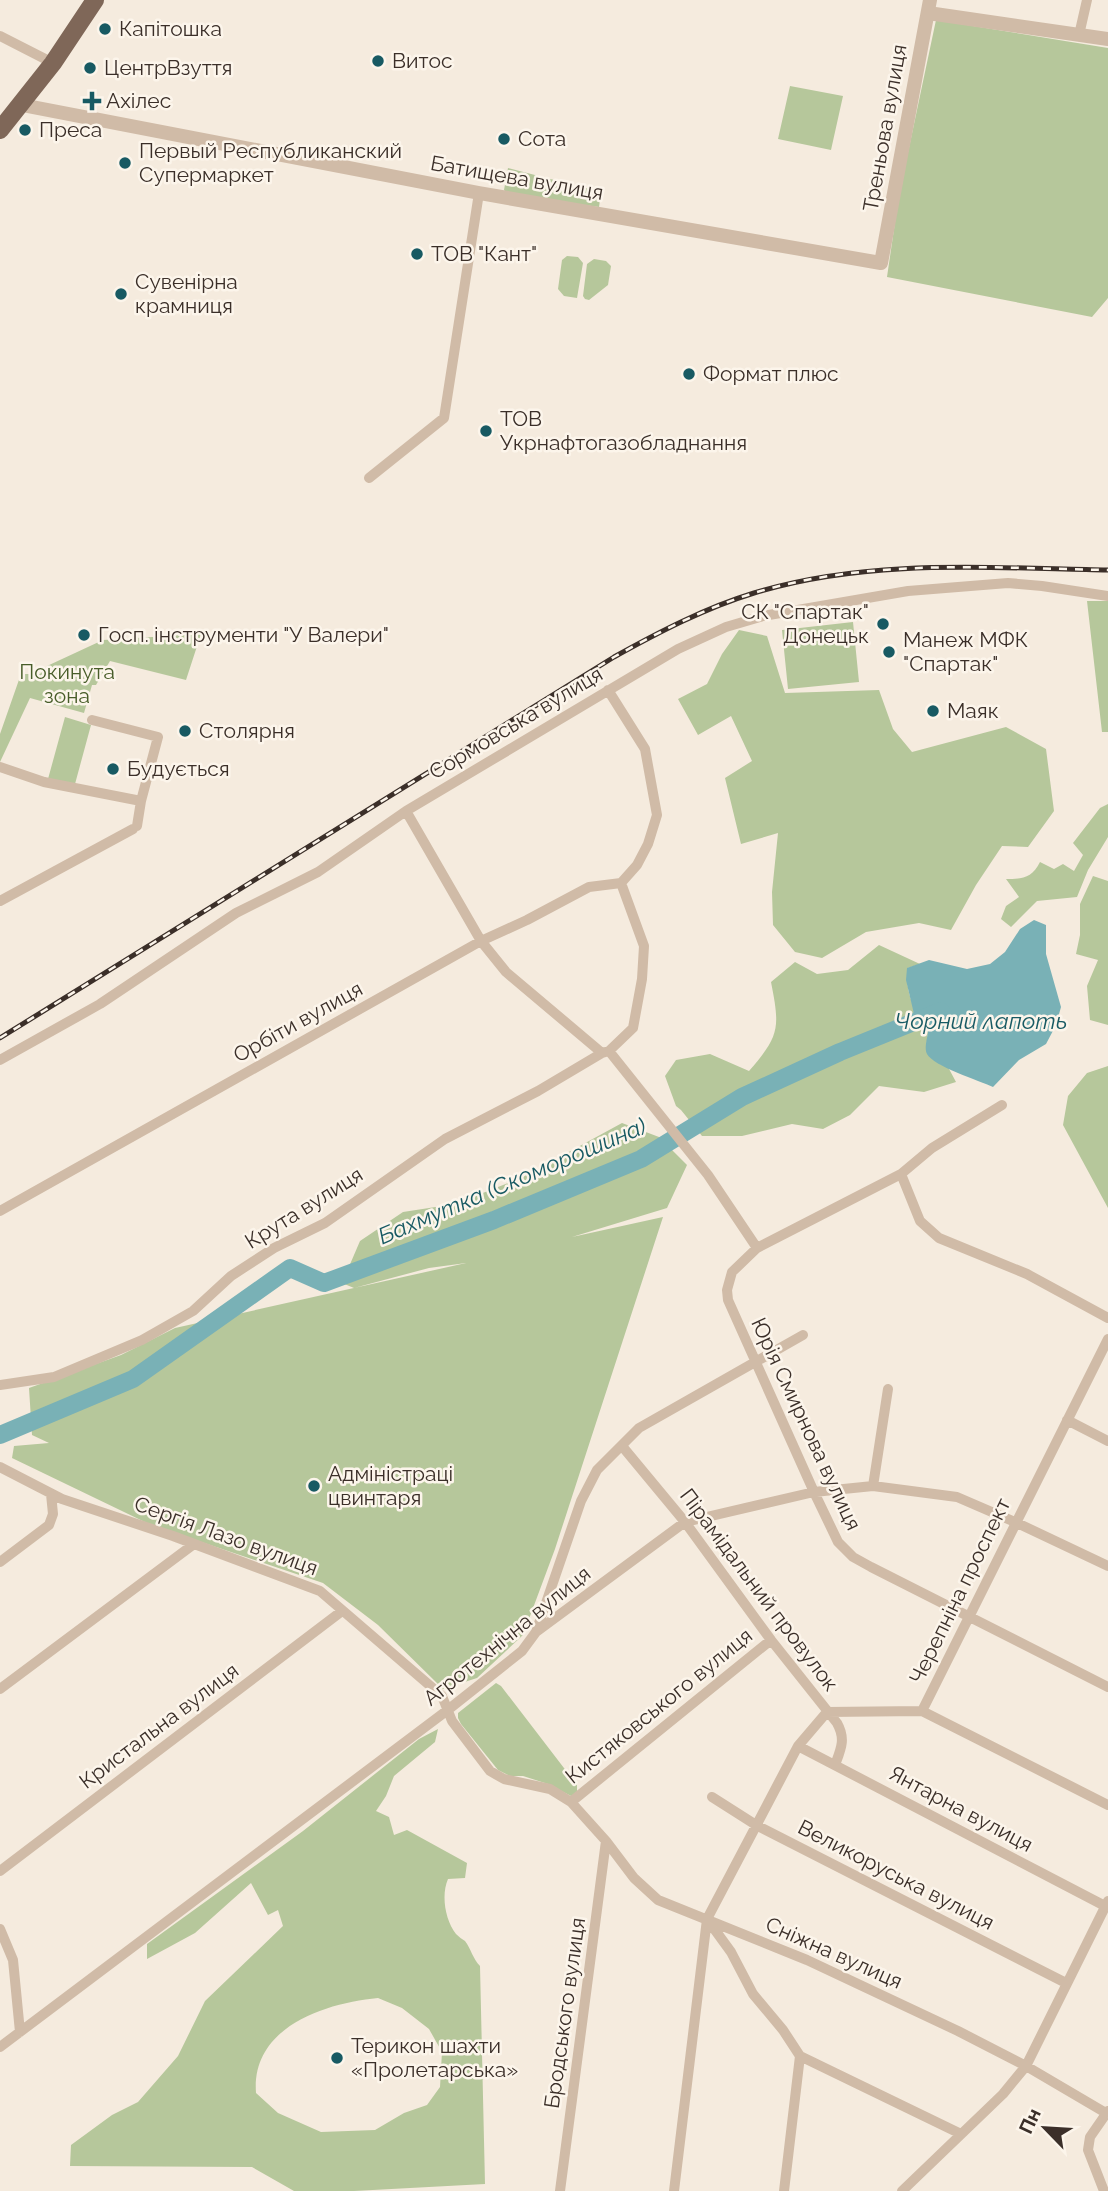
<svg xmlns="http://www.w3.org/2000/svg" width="1108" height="2191" font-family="Raleway,sans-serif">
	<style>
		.green { fill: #b6c79b; fill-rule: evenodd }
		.water { fill: #79b1b6 }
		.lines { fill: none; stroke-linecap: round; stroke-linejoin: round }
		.river { stroke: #79b1b6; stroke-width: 18 }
		.minor { stroke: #d0bba7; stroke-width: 10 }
		.tertiary { stroke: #d0bba7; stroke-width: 14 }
		.primary { stroke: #7f6758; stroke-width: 18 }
		.rail-casing { stroke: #3b2f29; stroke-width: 5 }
		.rail { stroke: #fcf5eb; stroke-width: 2.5; stroke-dasharray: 8; stroke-linecap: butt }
		.poi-dot { fill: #185a63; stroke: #fcf5eb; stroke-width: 2.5 }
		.labels { text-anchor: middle; stroke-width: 5; stroke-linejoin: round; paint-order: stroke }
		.poi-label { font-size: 21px; fill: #3b2f29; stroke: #fcf5eb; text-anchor: start }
		.street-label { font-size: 21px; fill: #3b2f29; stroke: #fcf5eb }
		.park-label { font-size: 21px; fill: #485d29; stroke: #fcf5eb }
		.water-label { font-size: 23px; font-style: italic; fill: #185a63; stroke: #fcf5eb }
	</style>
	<rect width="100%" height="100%" fill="#f5ebde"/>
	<path class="green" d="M 936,20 L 1108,48 L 1108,298 L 1092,317 L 887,277 L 899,195 Z
		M 790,86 L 843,96 L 831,150 L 778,139 Z
		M 508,168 L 585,188 L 596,188 L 601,193 L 599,207 L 508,195 L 504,190 Z
		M 567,256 L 578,257 L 583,263 L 577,298 L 564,296 L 558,289 L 562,260 Z
		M 594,259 L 606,261 L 611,266 L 608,285 L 589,300 L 585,299 L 583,296 L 587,264 Z
		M 1087,601 L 1108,601 L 1108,732 L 1102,732 Z
		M 853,622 L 859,682 L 788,689 L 782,630 Z
		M 739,630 L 767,636 L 785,693 L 879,690 L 893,729 L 912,752 L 1006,727 L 1046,749 L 1054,811 L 1028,847 L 1002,846 L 976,885 L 951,930 L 919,923 L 866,932 L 822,958 L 795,952 L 773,925 L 772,892 L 778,833 L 741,844 L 725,778 L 752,761 L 731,716 L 698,735 L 678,699 L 707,684 L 722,654 Z
		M 201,634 L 186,680 L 110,661 L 96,685 L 92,685 L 84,713 L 30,698 L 0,762 L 0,734 L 21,674 L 40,674 L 47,666 L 103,640 Z
		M 65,717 L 91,725 L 75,784 L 48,779 Z
		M 1108,804 L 1108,837 L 1088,870 L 1077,897 L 1037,901 L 1011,927 L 1001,919 L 1006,906 L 1019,897 L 1006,879 C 1023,879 1032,878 1040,862 L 1054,869 L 1063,864 L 1074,871 L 1083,855 L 1073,843 L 1100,808 Z
		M 1093,876 L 1108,881 L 1108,1025 L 1090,1020 L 1087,986 L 1098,960 L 1076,954 L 1080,935 L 1080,904 Z
		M 879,945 L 920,964 L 908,968 C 904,990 915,1014 928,1032 L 926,1049 L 940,1064 L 948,1067 L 956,1082 L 924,1092 L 879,1086 L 850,1115 L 823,1129 L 792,1124 L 742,1136 L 702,1136 L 681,1110 L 676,1106 L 665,1076 L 676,1060 L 710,1054 L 749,1071 C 780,1035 780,1028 771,982 L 795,962 L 817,974 L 848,970 Z
		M 1108,1066 L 1108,1208 L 1063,1125 L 1068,1096 L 1087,1073 Z
		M 622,1123 L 659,1137 L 687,1165 L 667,1208 L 572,1237 L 663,1217 L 555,1549 L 523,1635 L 477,1678 L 443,1689 L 378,1625 L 323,1583 L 151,1525 L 12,1458 L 14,1446 L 49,1443 L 32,1435 L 29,1388 L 121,1355 L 175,1328 L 466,1263 L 429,1268 L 354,1288 L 342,1283 L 360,1241 L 403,1212 L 455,1204 L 523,1177 Z
		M 496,1683 L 501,1686 L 577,1785 L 577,1792 L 573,1797 L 548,1784 L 523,1776 L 510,1776 L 498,1770 L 461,1724 L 458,1718 L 458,1713 Z
		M 438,1729 L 435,1742 L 394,1776 L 386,1796 L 376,1811 L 389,1817 L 394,1835 L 407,1830 L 467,1863 L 465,1878 L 448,1879 C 441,1895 445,1920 456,1934 C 459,1937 462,1939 465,1941 C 471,1949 473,1959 480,1966 L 485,2184 L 354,2191 L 294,2191 L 252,2167 L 70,2166 L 71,2145 L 112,2115 L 138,2102 L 178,2056 L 205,2001 L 283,1926 L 278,1910 L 268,1915 L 251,1883 L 195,1933 L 147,1959 L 147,1944 L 303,1831 L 419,1739 ZM 378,1998 L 402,2008 L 429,2029 L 442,2052 L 440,2087 L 427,2105 L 404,2113 L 375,2130 L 321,2132 L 278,2113 L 256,2093 C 251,2027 325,2003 378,1998 Z"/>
	<path class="water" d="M 1034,920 L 1046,925 L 1046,954 L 1061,1007 L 1056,1025 L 1046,1044 L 1019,1060 L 993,1087 C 980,1081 933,1066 927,1054 C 924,1048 927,1039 928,1032 L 914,1014 L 906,980 L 907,968 L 929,960 L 967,969 L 990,964 L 1005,952 L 1020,929 Z"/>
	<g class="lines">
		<path class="river" d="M 0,1435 L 133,1379 L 290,1268 L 324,1283 L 494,1220 L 641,1159 L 742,1097 L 840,1052 L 941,1011"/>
		<path class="minor" d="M 1079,35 L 1087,0
			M 0,36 L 53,63
			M 369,478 L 444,418 L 479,193
			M 92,720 L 158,737 L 141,801
			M 0,767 L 44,782 L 141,801 L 137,826
			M 406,811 L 481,941 L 506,972 L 602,1053
			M 0,901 L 133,829
			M 609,1051 L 708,1175 L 757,1248
			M 0,1060 L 100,1004 L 236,913 L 318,872 L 406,811 L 678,649 L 726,627 L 763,616 L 908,591 L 1008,583 L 1042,586 L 1108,596
			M 1002,1105 L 932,1148 L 901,1174 L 757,1248 L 732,1272 L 727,1290 L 728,1300 L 814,1492 L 838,1542 L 853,1557 L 871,1567 L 1108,1687
			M 901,1174 L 920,1221 L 939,1238 L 1027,1274 L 1108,1318
			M 0,1211 L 481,941 L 527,920 L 589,887 L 621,883
			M 0,1385 L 54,1377 L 142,1340 L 193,1311 L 231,1276 L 274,1248 L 325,1223 L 445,1139 L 538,1091 L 602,1053 L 609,1051 L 633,1028 L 642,979 L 644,946 L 621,883 L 637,865 L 648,844 L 657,815 L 645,749 L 608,690
			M 1067,1420 L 1108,1441
			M 622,1446 L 685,1522 L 771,1640 L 837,1723 C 846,1739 841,1749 835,1765
			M 0,1467 L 62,1499 L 173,1536 L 320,1591 L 442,1696 L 452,1721 L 490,1771 L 504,1779 L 550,1789 L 571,1802 L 606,1841 L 634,1878 L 658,1900 L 807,1960 L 958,2031 L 1026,2066 L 1106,2113
			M 873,1486 L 888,1389
			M 0,1562 L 49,1525 L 53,1514 L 51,1494
			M 536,1632 L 581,1501 L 597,1470 L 639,1428 L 803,1335
			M 0,1689 L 194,1544
			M 922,1711 L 1108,1805
			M 798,1746 L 1105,1906
			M 712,1797 L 756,1825 L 1066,1983
			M 571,1802 L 771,1640
			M 0,1871 L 342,1611
			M 707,1919 L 731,1952 L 753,1994 L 783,2030 L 800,2056 L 784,2191
			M 0,1929 L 13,1960 L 20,2032
			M 0,2047 L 449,1709 L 522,1651 L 536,1632 L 685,1522 L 814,1492 L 873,1486 L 957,1497 L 1015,1522 L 1108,1566
			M 800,2056 L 961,2134
			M 560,2191 L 606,1841
			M 674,2191 L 707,1919 L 798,1746 L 827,1712 L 922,1711 L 1108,1339
			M 902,2191 L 1003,2094 L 1026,2066 L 1108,1901
			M 1104,2191 L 1088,2150 L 1090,2137 L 1108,2111"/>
		<path class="tertiary" d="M 928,13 L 1108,39
			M 22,105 L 479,193 L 881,263 L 930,0"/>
		<path class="primary" d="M 0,130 L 53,63 L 95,0"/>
		<g class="rail-casing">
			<path id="rail" d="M 0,1038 L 614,657 C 659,632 705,608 754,593 C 868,558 991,568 1108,570"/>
		</g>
		<use href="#rail" class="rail"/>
	</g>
	<g class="poi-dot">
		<circle cx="105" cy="29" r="7"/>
		<circle cx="378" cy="61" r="7"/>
		<circle cx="90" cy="68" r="7"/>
		<path d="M88.5 90.5h7v7h7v7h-7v7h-7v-7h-7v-7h7z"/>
		<circle cx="25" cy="130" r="7"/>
		<circle cx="504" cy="139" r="7"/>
		<circle cx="125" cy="163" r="7"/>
		<circle cx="417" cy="254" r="7"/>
		<circle cx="121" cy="294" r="7"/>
		<circle cx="689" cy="374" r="7"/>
		<circle cx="486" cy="431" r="7"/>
		<circle cx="883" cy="624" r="7"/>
		<circle cx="84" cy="635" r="7"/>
		<circle cx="889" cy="652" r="7"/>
		<circle cx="933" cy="711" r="7"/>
		<circle cx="185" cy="731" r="7"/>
		<circle cx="113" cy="769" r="7"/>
		<circle cx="314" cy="1486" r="7"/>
		<circle cx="337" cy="2058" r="7"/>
	</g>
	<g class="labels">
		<g class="poi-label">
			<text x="119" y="36">Капітошка</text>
			<text x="392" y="68">Витос</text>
			<text x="104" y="75">ЦентрВзуття</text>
			<text x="106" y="108">Ахілес</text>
			<text x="39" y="137">Преса</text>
			<text x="518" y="146">Сота</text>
			<text x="139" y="158">Первый Республиканский<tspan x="139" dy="24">Супермаркет</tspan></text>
			<text x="431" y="261">ТОВ "Кант"</text>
			<text x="135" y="289">Сувенірна<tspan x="135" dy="24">крамниця</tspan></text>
			<text x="703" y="381">Формат плюс</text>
			<text x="500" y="426">ТОВ<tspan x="500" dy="24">Укрнафтогазобладнання</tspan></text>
			<text x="869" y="619" text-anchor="end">СК "Спартак"<tspan x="869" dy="24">Донецьк</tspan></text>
			<text x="98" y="642">Госп. інструменти "У Валери"</text>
			<text x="903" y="647">Манеж МФК<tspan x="903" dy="24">"Спартак"</tspan></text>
			<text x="947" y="718">Маяк</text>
			<text x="199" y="738">Столярня</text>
			<text x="127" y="776">Будується</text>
			<text x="328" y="1481">Адміністраці<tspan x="328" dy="24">цвинтаря</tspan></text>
			<text x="351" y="2053">Терикон шахти<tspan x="351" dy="24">«Пролетарська»</tspan></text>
		</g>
		<g class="street-label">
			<text transform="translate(885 128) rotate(-80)" y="7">Треньова вулиця</text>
			<text transform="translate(517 178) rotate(10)" y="7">Батищева вулиця</text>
			<text transform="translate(516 723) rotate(-31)" y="7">Сормовська вулиця</text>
			<text transform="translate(298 1022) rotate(-29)" y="7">Орбіти вулиця</text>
			<text transform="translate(304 1208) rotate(-32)" y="7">Крута вулиця</text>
			<text transform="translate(806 1424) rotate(65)" y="7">Юрія Смирнова вулиця</text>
			<text transform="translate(226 1536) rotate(20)" y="7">Сергія Лазо вулиця</text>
			<text transform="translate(759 1590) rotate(53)" y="7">Пірамідальний провулок</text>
			<text transform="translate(960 1591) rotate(-64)" y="7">Черепніна проспект</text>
			<text transform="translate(507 1636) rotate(-39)" y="7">Агротехнічна вулиця</text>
			<text transform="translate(659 1706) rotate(-39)" y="7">Кистяковського вулиця</text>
			<text transform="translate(159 1726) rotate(-37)" y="7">Кристальна вулиця</text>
			<text transform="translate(961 1809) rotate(28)" y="7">Янтарна вулиця</text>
			<text transform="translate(896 1875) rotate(27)" y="7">Великоруська вулиця</text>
			<text transform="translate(834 1953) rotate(24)" y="7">Сніжна вулиця</text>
			<text transform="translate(565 2013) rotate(-82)" y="7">Бродського вулиця</text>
		</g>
		<g class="park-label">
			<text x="67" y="679">Покинута<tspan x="67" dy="24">зона</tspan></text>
		</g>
		<g class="water-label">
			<text x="981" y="1029">Чорний лапоть</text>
			<text transform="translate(512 1181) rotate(-23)" y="8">Бахмутка (Скоморошина)</text>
		</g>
	</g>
	<g transform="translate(1045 2128) rotate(295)" stroke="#fcf5eb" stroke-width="5" paint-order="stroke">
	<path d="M0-5L12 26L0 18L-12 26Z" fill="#3b2f29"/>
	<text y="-10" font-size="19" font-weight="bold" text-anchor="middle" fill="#3b2f29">Пн</text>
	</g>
</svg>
